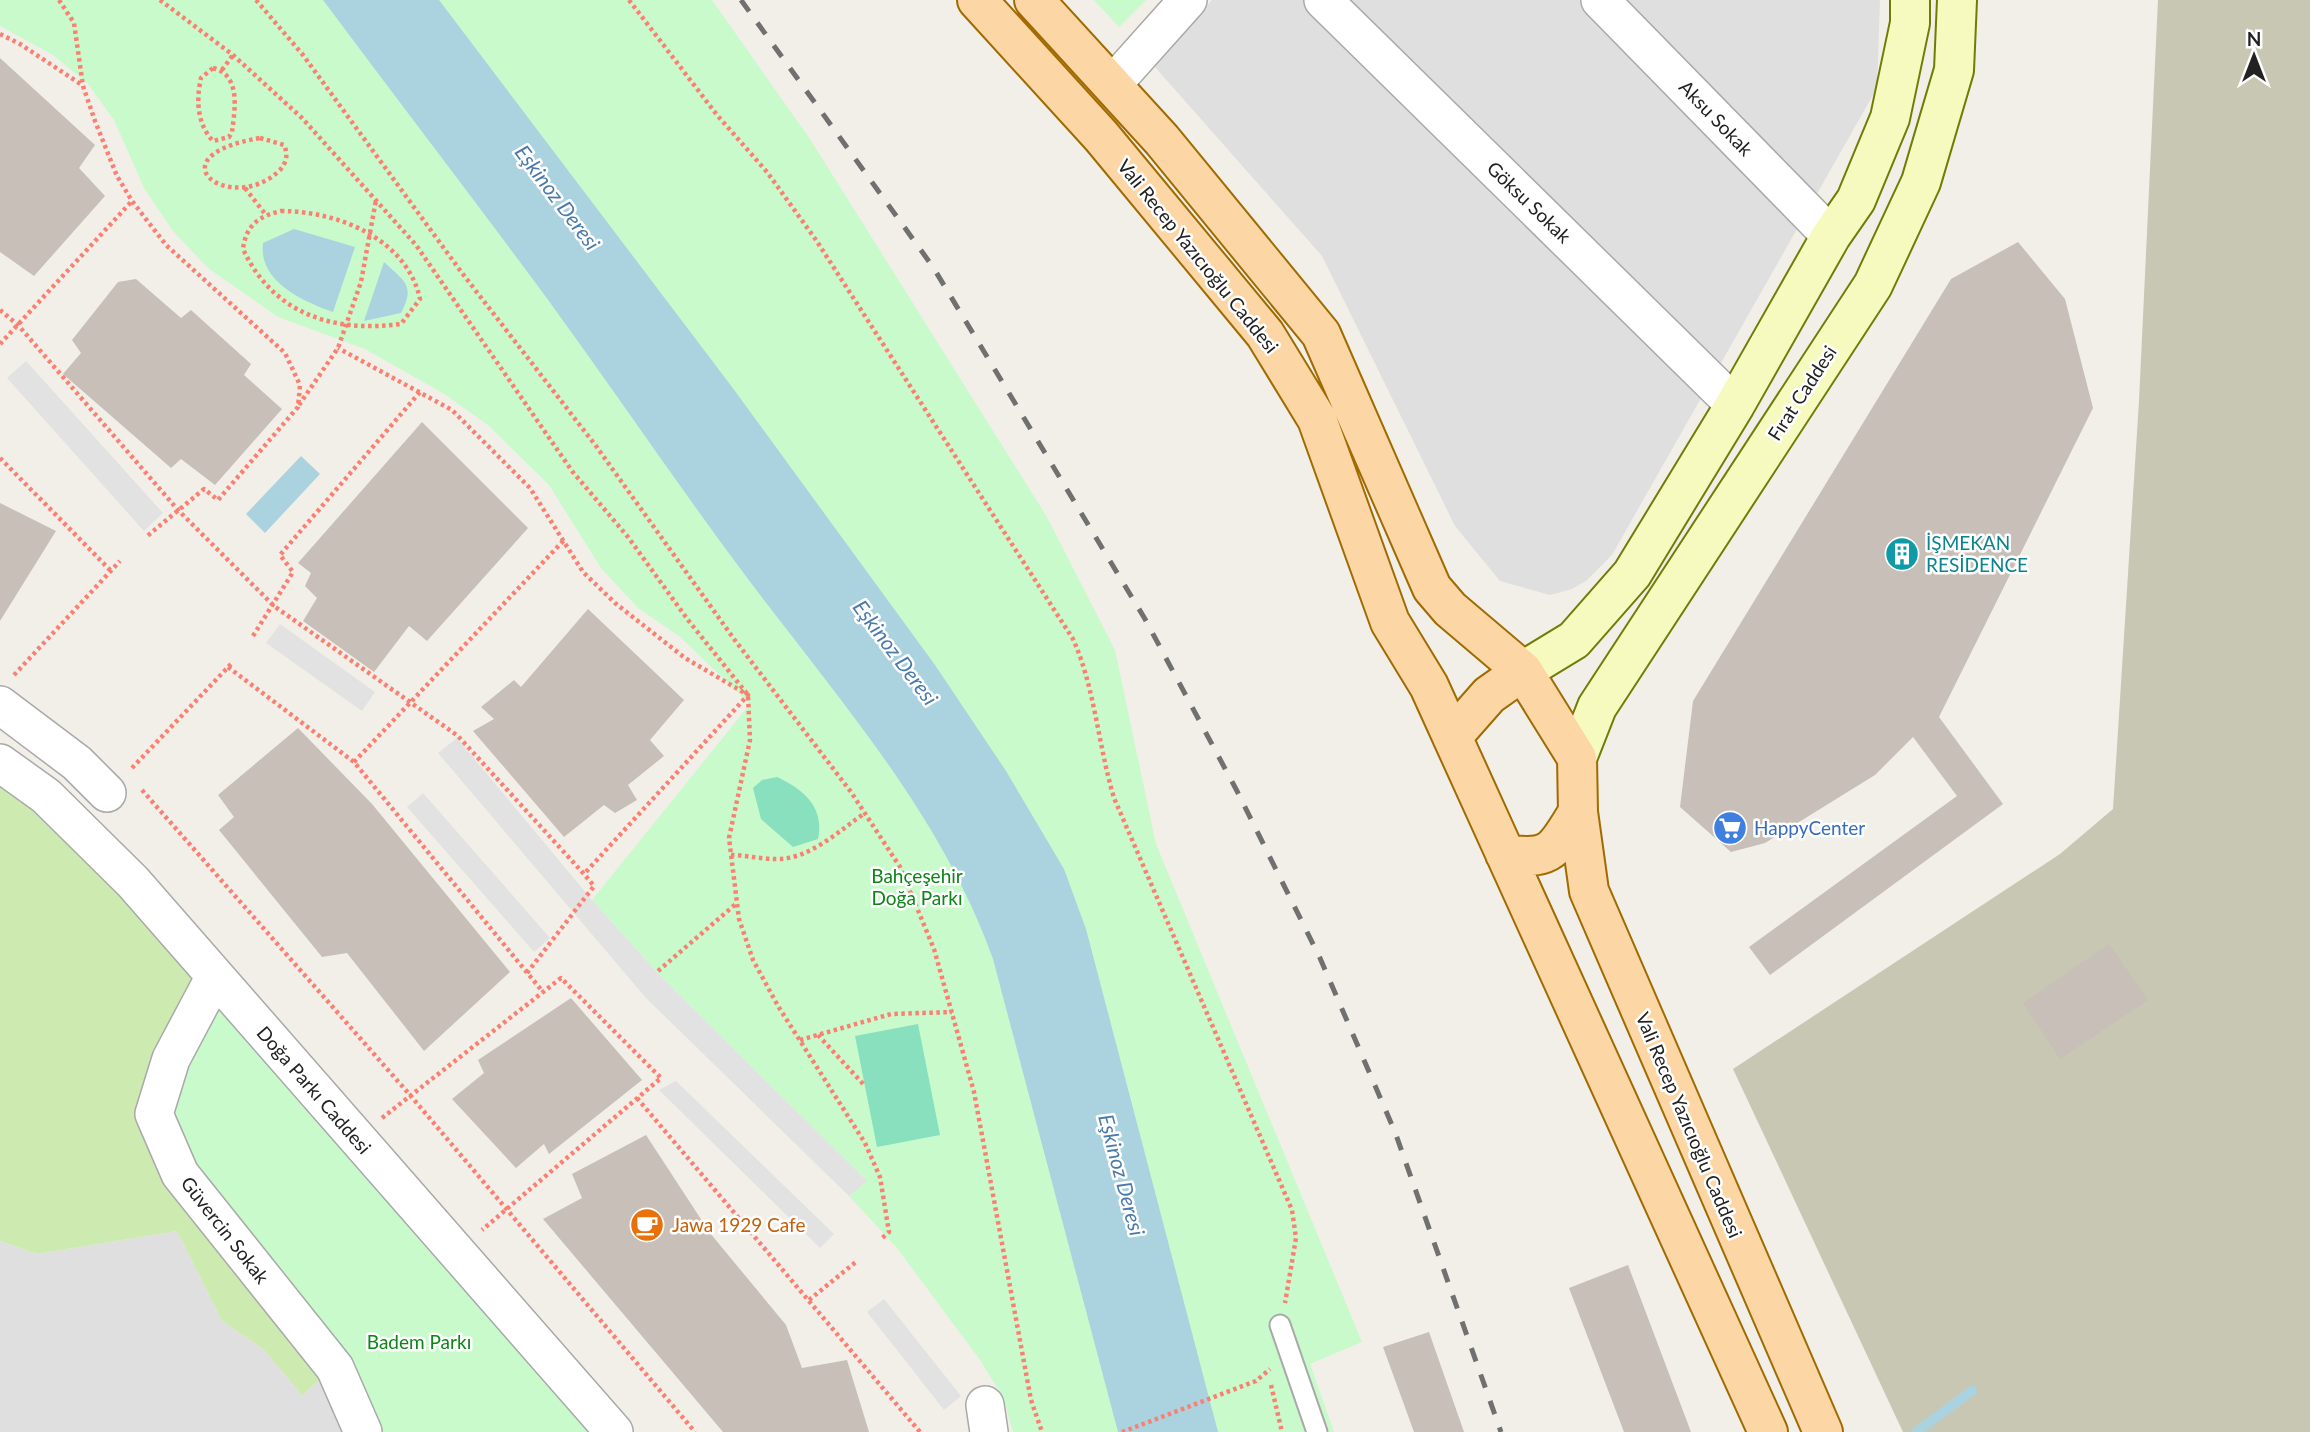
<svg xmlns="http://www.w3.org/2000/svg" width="2310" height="1432" font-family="Lato,sans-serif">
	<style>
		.residential { fill: #e0dfdf }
		.construction { fill: #c7c7b4 }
		.grass { fill: #cdebb0 }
		.park { fill: #c8facc }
		.pitch { fill: #88e0be }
		.parking { fill: #e2e2e2 }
		.water { fill: #aad3df }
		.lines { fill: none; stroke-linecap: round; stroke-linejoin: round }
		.stream { stroke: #aad3df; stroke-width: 10 }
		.building { fill: #c7bfb8 }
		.lane-casing { stroke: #a9a9a9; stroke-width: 23 }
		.street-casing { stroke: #a9a9a9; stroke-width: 40 }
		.secondary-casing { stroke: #707d05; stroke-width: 42 }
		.primary-casing { stroke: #a06b00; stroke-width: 42 }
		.path { stroke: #fa8072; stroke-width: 4.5; stroke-dasharray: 3.5 3.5; stroke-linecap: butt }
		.lane { stroke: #fff; stroke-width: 19 }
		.street { stroke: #fff; stroke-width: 37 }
		.secondary { stroke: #f7fabf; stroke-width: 38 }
		.primary { stroke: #fcd6a4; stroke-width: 38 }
		.rail { stroke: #707070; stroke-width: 5; stroke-dasharray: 14 14; stroke-linecap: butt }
		.labels { text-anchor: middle; stroke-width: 5; stroke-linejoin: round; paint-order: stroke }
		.street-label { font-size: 19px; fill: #222; stroke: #fff }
		.culture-label { font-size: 19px; fill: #0d838f; stroke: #fff; text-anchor: start }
		.shop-label { font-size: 19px; fill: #366cbe; stroke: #fff; text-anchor: start }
		.park-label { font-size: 19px; fill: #0c8416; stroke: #fff }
		.food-label { font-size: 19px; fill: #c56008; stroke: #fff; text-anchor: start }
		.water-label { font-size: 21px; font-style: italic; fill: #4a7aab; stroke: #fff }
	</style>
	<rect width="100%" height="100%" fill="#f2efe9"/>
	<path class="residential" d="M 1212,0 L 1880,0 L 1877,88 L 1612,555 L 1586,581 L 1572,589 L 1550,595 L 1500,581 L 1455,526 L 1322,256 L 1154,66 Z
		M 177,1231 L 222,1321 L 263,1349 L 302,1395 L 335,1368 L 363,1432 L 0,1432 L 0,1241 L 37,1254 Z"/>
	<path class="construction" d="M 2158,0 L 2310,0 L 2310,1432 L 1903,1432 L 1733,1069 L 2060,854 L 2113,809 L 2139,401 Z"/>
	<path class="grass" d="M 0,763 L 215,976 L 335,1368 L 302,1395 L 263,1349 L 222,1321 L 177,1231 L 37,1254 L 0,1241 Z"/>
	<path class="park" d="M 0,0 L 712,0 L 810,139 L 1047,517 L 1115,650 L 1156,844 L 1362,1342 L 1310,1364 L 1334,1432 L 1013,1432 L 1003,1397 L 980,1360 L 897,1248 L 849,1196 L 866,1180 L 663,979 L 592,900 L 750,704 L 679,636 L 638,608 L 601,568 L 549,485 L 489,426 L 446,395 L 365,349 L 278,317 L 208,268 L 173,231 L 144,188 L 114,120 L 88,84 L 53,55 L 0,26 Z
		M 1094,0 L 1146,0 L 1119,27 Z
		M 215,976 L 614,1432 L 363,1432 L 154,1114 Z"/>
	<path class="pitch" d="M 777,777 C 803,789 825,807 818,839 L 793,847 L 761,819 L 753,788 L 762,780 Z
		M 918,1024 L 940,1135 L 877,1147 L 855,1036 Z"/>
	<path class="parking" d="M 26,361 L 163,513 L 144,531 L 7,378 Z
		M 280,624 L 375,692 L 362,711 L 266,643 Z
		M 457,738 L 592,900 L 663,979 L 867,1181 L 849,1196 L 646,998 L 438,753 Z
		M 423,793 L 550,938 L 534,952 L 407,807 Z
		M 676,1081 L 834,1234 L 820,1248 L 659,1090 Z
		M 884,1299 L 961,1396 L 944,1410 L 867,1312 Z"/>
	<path class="water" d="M 323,0 L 439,0 L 732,387 L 935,665 L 1006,771 L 1064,869 L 1086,929 L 1218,1432 L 1118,1432 L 993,959 C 942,815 836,696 745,575 C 677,484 613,389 546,297 C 472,197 397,99 323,0 Z
		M 294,229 L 355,247 L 333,312 C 302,301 258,281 263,243 Z
		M 384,262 C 404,281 416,285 401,313 L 364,321 Z
		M 301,456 L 320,474 L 265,533 L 246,514 Z"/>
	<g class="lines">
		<path class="stream" d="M 1916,1432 L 1972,1391"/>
	</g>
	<path class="building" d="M 0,58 L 95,145 L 79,168 L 105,196 L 34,276 L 0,252 Z
		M 2018,242 L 2065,299 L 2093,408 L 1939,717 L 2003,804 L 1770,975 L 1749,947 L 1957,796 L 1913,737 L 1875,775 L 1765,843 L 1731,852 L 1680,807 L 1693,701 L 1951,279 Z
		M 136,279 L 181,318 L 191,310 L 251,364 L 244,375 L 282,409 L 215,485 L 181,459 L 171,468 L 63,374 L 81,353 L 72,340 L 118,282 Z
		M 422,422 L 528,528 L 427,641 L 409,626 L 374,672 L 303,621 L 317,598 L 305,586 L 311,573 L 298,563 Z
		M 0,503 L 56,531 L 0,621 Z
		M 588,609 L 684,700 L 650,740 L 664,756 L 628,785 L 637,800 L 615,813 L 604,805 L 564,837 L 473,731 L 494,719 L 481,707 L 514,680 L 521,687 Z
		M 298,728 L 372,804 L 510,972 L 424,1051 L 347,953 L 322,957 L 219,830 L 234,817 L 218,795 Z
		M 2109,944 L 2148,1000 L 2060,1059 L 2023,1003 Z
		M 571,998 L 642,1080 L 549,1154 L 544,1144 L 516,1168 L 452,1099 L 484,1073 L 478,1060 Z
		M 646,1135 L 710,1233 L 786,1325 L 802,1368 L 847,1360 L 869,1432 L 723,1432 L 543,1219 L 582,1198 L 572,1174 Z
		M 1628,1265 L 1691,1432 L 1624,1432 L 1569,1288 Z
		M 1429,1332 L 1464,1432 L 1414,1432 L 1383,1347 Z"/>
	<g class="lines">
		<g class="lane-casing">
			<path id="lane" d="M 1280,1325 L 1317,1432"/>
		</g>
		<g class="street-casing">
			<path id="street" d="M 1323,0 L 1735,405
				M 1600,0 L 1831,236
				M 1112,85 L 1188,0
				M 0,705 L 77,763 L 107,793
				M 0,763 L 46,796 L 133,882 L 614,1432
				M 215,976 L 171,1059 L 154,1114 L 180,1174 L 335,1368 L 363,1432
				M 985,1405 L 989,1432"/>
		</g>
		<g class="secondary-casing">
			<path id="secondary" d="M 1523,671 L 1574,640 L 1632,574 L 1735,405 L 1831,236 L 1856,200 L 1890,118 L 1910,23 L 1910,0
				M 1577,758 L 1597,707 L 1873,285 L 1921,182 L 1954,70 L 1957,0"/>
		</g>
		<g class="primary-casing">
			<path id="primary" d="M 977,0 L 1101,136 L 1265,334 L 1317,419 L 1390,622 L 1429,686 L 1768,1432
				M 1034,0 L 1162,140 L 1321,334 L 1432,588 L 1450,609 L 1523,671 L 1577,758 L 1578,812 L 1589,891 L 1823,1432
				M 1452,737 L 1489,695 L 1523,671
				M 1505,854 C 1553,861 1554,850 1578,812"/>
		</g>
		<path class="path" d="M 59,0 L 74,23 L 83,86 L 95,121 L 117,176 L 132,201 L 166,245 L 285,353 L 300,385 L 298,407 L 218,500 L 204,489 L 146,537
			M 160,0 L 233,55 L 302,118 L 416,245 L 572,471 L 628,537 L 688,620 L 748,695 L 750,740 L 729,838 L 739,919 L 753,960 L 778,1006 L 865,1143 L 880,1177 L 889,1232 L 880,1240
			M 256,0 L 303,55 L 462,273 L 596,446 L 734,639 L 851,792 L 900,867 L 934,949 L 974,1092 L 1031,1400 L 1042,1432
			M 629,0 L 717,115 L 767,172 L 816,240 L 1073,639 C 1095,688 1098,745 1114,798 L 1292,1210 L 1296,1238 L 1285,1303
			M 0,34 L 20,44 L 82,85
			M 213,68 C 241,75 235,109 232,132 L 229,137 L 213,141 C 197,124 196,100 201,78 Z
			M 222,70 L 233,55
			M 260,138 L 284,145 C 288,154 287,162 280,170 C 232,217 149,157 260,138 Z
			M 245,188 L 266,215
			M 281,211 C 338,211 407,239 420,299 L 401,324 C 333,333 273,314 243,249 C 246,225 259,216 281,211 Z
			M 0,310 L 18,325 L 178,510 L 274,606 L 458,736 L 584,874 L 748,695 L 685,658 L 615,603 L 583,572 L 530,488 L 452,410 L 338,348
			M 0,344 L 132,201
			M 299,405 L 338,348 L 361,282 L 376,200
			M 0,458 L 111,571
			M 253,636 L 293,572 L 280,555 L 420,392
			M 228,667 L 354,762 L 543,992
			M 14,675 L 120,561
			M 354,762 L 565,539
			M 132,768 L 232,663
			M 142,790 L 410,1095 L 695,1432
			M 731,855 C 745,855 760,859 774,859 C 808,861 840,830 865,813
			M 658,971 L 737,903
			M 527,973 L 594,886 L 584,874
			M 818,1035 L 865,1086
			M 800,1040 L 891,1014 L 952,1012
			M 637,1098 L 920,1432
			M 382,1118 L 561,978 L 661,1078 L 482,1230
			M 809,1300 L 857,1261
			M 1271,1385 L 1282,1432
			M 1122,1432 L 1256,1381 L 1270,1369"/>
		<use href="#lane" class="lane"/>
		<use href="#street" class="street"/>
		<use href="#secondary" class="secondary"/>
		<use href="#primary" class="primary"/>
		<path class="rail" d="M 741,0 L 933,267 L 1145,619 L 1237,791 L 1320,958 L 1395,1132 L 1501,1432"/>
	</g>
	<defs>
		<g id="building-disc" transform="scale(1.75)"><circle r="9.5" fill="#0f9aa8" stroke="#fff"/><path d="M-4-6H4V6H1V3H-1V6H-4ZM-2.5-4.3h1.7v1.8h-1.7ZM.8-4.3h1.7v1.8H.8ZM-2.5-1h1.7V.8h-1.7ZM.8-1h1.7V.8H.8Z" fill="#fff"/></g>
		<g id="supermarket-disc" transform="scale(1.75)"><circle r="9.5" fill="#3f7fe0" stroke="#fff"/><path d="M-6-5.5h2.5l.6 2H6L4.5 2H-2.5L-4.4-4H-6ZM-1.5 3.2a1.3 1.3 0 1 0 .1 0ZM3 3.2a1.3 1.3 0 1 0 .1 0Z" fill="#fff"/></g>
		<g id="cafe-disc" transform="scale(1.75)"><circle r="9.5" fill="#e8710a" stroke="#fff"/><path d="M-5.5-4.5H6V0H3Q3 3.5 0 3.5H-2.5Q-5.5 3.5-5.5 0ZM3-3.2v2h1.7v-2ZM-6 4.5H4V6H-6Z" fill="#fff"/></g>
	</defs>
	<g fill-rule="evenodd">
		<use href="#building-disc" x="1902" y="554"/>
		<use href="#supermarket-disc" x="1730" y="828"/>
		<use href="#cafe-disc" x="647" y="1225"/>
	</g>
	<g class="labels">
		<g class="street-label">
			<text transform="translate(1716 118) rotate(46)" y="7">Aksu Sokak</text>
			<text transform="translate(1529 202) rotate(44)" y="7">Göksu Sokak</text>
			<text transform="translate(1198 256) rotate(51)" y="7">Vali Recep Yazıcıoğlu Caddesi</text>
			<text transform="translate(1802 393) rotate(-57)" y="7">Fırat Caddesi</text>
			<text transform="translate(314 1090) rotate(49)" y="7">Doğa Parkı Caddesi</text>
			<text transform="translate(1689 1125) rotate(67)" y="7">Vali Recep Yazıcıoğlu Caddesi</text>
			<text transform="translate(225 1230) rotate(52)" y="7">Güvercin Sokak</text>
		</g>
		<g class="culture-label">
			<text x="1926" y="550">İŞMEKAN<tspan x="1926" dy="22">RESİDENCE</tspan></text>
		</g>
		<g class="shop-label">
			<text x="1754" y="835">HappyCenter</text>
		</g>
		<g class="park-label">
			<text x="917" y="883">Bahçeşehir<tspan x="917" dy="22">Doğa Parkı</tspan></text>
			<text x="419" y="1349">Badem Parkı</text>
		</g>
		<g class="food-label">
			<text x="672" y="1232">Jawa 1929 Cafe</text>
		</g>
		<g class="water-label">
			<text transform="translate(557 198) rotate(53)" y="7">Eşkinoz Deresi</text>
			<text transform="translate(895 653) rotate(53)" y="7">Eşkinoz Deresi</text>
			<text transform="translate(1121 1175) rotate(75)" y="7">Eşkinoz Deresi</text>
		</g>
	</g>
	<g transform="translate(2254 56)" stroke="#ffffff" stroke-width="5" paint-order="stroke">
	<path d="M0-5L12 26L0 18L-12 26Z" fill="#222222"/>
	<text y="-10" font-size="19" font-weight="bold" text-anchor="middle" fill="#222222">N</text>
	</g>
</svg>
